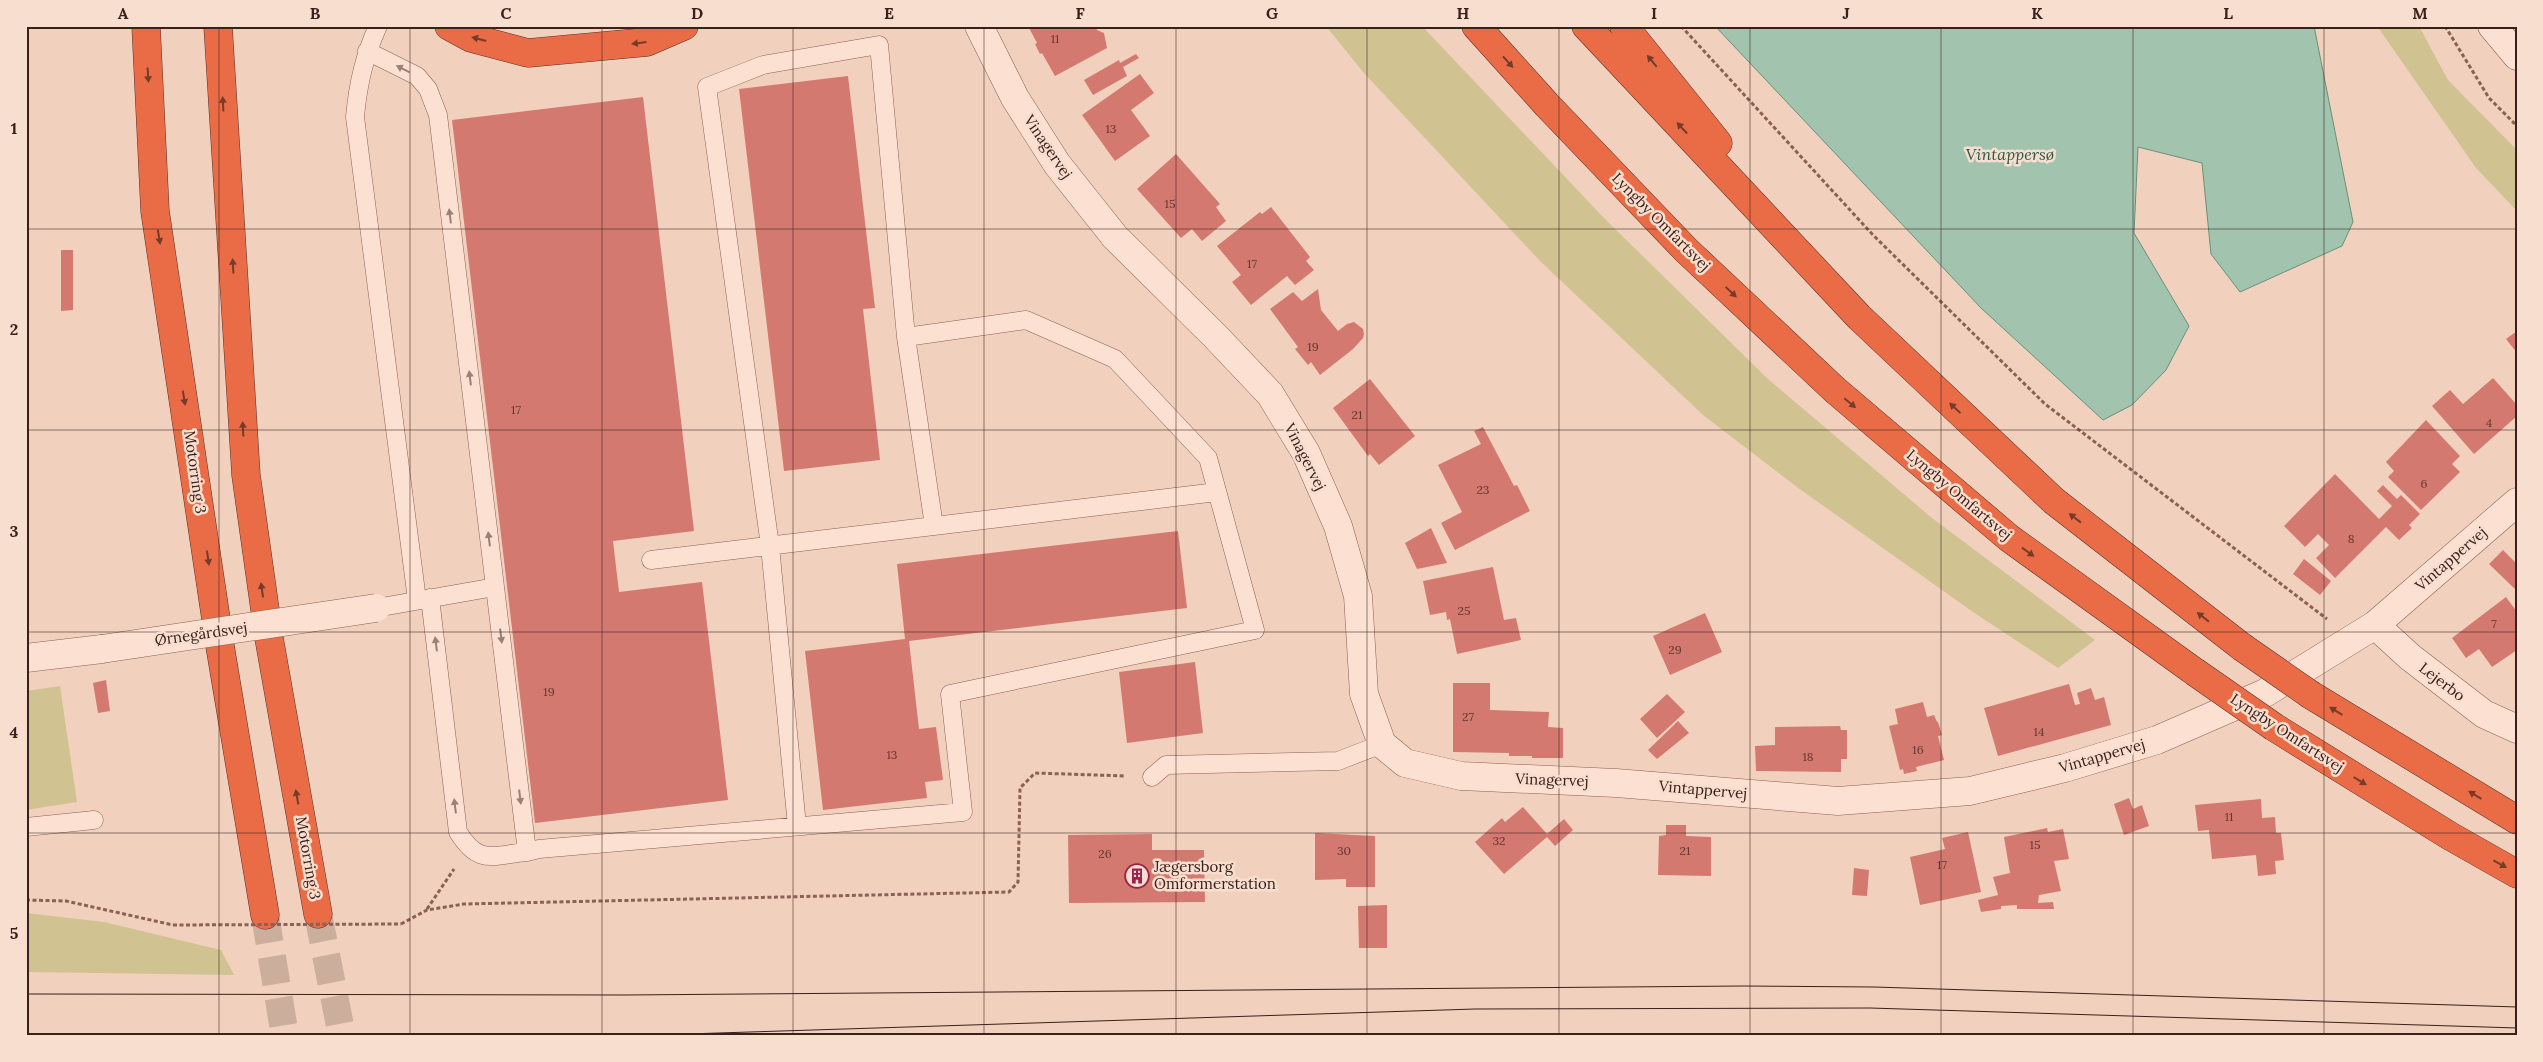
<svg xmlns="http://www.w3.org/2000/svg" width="2543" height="1062" font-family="Lora,serif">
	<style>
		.green { fill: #d0c391 }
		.water { fill: #a2c3ae; stroke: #68917a }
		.building { fill: #d37970 }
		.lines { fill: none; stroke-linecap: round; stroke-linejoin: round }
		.highway-tunnel { stroke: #ccae9d; stroke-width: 28; stroke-dasharray: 28 14; stroke-linecap: butt }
		.lane-casing { stroke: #8b6055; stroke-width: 19 }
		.street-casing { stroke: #8b6055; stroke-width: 29 }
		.secondary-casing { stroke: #6d4239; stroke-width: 29 }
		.highway-casing { stroke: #58302a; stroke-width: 29 }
		.path { stroke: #8b6055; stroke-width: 3; stroke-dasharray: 4 2.5; stroke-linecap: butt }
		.lane { stroke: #fce1d2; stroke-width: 18 }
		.street { stroke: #fce1d2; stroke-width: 28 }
		.secondary { stroke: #fce1d2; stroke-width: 28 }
		.highway { stroke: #e96c46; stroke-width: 28 }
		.tram { stroke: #39201b; stroke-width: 1 }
		.street-bridge-casing { stroke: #8b6055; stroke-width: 29; stroke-linecap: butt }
		.highway-bridge-casing { stroke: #58302a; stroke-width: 29; stroke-linecap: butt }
		.path-bridge { stroke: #8b6055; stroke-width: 3; stroke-dasharray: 4 2.5; stroke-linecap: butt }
		.street-bridge { stroke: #fce1d2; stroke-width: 28 }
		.highway-bridge { stroke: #e96c46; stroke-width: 28 }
		.oneway { fill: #773b2a }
		.oneway2 { fill: #9a8076 }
		.grid { fill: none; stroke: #39201b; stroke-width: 1; stroke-opacity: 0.55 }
		.labels { text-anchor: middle; stroke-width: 5; stroke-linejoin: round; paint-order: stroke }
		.number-label { font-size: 12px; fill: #603630 }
		.street-label { font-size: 15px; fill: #39201b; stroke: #f8dece }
		.poi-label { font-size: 15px; fill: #39201b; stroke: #f8dece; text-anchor: start }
		.water-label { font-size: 16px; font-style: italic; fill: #295a47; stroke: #f8dece }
		.neatline { fill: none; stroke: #39201b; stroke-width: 2 }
		.grid-label { font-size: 16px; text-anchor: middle; font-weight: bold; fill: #39201b }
	</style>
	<rect width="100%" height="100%" fill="#f1d1be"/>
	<path class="green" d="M 1326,26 L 1422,26 L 1604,218 L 1768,379 L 1932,518 L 2095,640 L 2058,668 L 1973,612 L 1801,490 L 1703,415 L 1541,262 L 1363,72 Z
		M 2377,26 L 2419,26 L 2448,80 L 2517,150 L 2517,211 L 2476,168 Z
		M 60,686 L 77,802 L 26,810 L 26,691 Z
		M 26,913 L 104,922 L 221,950 L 234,975 L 26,972 Z"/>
	<path class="water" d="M 1715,26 L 2314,26 L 2353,222 L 2342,246 L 2240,292 L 2211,254 L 2202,163 L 2138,147 L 2134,233 L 2189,326 L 2166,370 L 2132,405 L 2103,420 L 1981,308 Z"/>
	<path class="building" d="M 1028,26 L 1095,26 L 1097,30 L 1104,33 L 1107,48 L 1055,76 L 1042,53 L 1040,54 L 1035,44 L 1037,43 Z
		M 1136,54 L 1139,58 L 1123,67 L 1127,76 L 1093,95 L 1084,80 L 1119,60 L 1120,63 Z
		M 1140,74 L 1154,93 L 1131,110 L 1150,136 L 1115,161 L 1082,115 Z
		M 848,76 L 875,308 L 863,309 L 880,460 L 784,471 L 739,89 Z
		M 643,97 L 694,531 L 613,541 L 619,592 L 702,582 L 728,800 L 535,823 L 452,120 Z
		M 1176,154 L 1220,204 L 1216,207 L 1226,221 L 1202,241 L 1192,229 L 1181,238 L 1137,189 Z
		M 1271,207 L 1310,257 L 1306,261 L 1314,270 L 1295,285 L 1287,276 L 1251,305 L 1232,282 L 1241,275 L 1217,246 L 1260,212 L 1262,214 Z
		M 61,250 L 73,250 L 73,310 L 61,311 Z
		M 1318,289 L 1321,310 L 1338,331 L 1347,324 L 1354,322 L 1363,329 L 1364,334 L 1363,338 L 1353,349 L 1320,375 L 1311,362 L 1308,365 L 1295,349 L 1298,347 L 1270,309 L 1293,292 L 1302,301 Z
		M 2517,331 L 2517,353 L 2506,339 Z
		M 2493,378 L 2517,405 L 2517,416 L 2474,454 L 2432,406 L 2450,390 L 2463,404 Z
		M 1370,379 L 1415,436 L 1379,465 L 1370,454 L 1368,456 L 1333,408 Z
		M 2426,420 L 2460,456 L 2452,464 L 2460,472 L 2421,510 L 2388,477 L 2394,471 L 2386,462 Z
		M 1483,427 L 1514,486 L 1517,485 L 1530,511 L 1455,550 L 1441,523 L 1462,512 L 1438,465 L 1481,444 L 1474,431 Z
		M 2335,474 L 2379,519 L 2392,506 L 2377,491 L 2383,485 L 2397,499 L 2401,495 L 2420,514 L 2409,525 L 2412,528 L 2399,540 L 2386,527 L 2335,578 L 2316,558 L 2329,545 L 2318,534 L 2305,547 L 2284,526 Z
		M 1431,528 L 1447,563 L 1417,569 L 1405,543 Z
		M 1178,531 L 1187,608 L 909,641 L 919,729 L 936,727 L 943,780 L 925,782 L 927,798 L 823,810 L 805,651 L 905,639 L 897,564 Z
		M 2503,550 L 2517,564 L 2517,591 L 2489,564 Z
		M 2304,559 L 2331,581 L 2320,595 L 2293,574 Z
		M 1493,567 L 1504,620 L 1516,618 L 1521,640 L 1457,654 L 1450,619 L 1447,620 L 1446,612 L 1430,615 L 1423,581 Z
		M 2506,597 L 2517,612 L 2517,650 L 2492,667 L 2479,649 L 2466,658 L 2452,638 Z
		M 1705,613 L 1722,652 L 1670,675 L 1653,636 Z
		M 1195,662 L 1203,733 L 1127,743 L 1119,672 Z
		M 106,680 L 110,711 L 98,713 L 93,683 Z
		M 1453,683 L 1490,683 L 1490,710 L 1549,712 L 1548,727 L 1563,728 L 1563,758 L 1532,758 L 1532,756 L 1509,756 L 1509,753 L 1453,752 Z
		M 2069,684 L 2075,705 L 2080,704 L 2077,693 L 2091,688 L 2095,700 L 2104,697 L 2111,725 L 1998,756 L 1984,708 Z
		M 1667,694 L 1685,712 L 1657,738 L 1640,719 Z
		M 1923,702 L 1927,717 L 1934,715 L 1937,722 L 1938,722 L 1942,735 L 1938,736 L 1944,760 L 1916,767 L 1917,771 L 1904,774 L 1903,769 L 1900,770 L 1889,726 L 1898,724 L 1895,709 Z
		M 1678,721 L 1689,733 L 1657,759 L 1648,750 Z
		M 1840,726 L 1841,730 L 1847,730 L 1847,759 L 1841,759 L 1841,772 L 1756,771 L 1755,746 L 1775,745 L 1775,727 Z
		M 2129,798 L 2133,809 L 2142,805 L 2149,826 L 2124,835 L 2114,804 Z
		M 2261,799 L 2262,818 L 2275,817 L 2276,833 L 2281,833 L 2284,860 L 2275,861 L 2276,874 L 2258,876 L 2256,855 L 2212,859 L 2209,830 L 2198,831 L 2195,805 Z
		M 1523,807 L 1547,834 L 1564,819 L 1573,830 L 1555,846 L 1547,837 L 1504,874 L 1475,842 L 1502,818 L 1505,822 Z
		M 1666,825 L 1686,825 L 1686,836 L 1711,837 L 1711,876 L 1658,875 L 1659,836 L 1666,835 Z
		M 2047,828 L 2048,832 L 2063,829 L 2069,859 L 2054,861 L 2061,891 L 2039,895 L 2038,903 L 2053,902 L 2054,909 L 2017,909 L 2017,905 L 2001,906 L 2001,909 L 1981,912 L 1978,900 L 1998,895 L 1993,877 L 2010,873 L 2004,837 Z
		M 1968,832 L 1981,892 L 1920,905 L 1910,857 L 1945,849 L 1942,838 Z
		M 1315,833 L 1375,836 L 1375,887 L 1346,887 L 1346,879 L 1315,880 Z
		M 1152,834 L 1152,850 L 1204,850 L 1205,902 L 1069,903 L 1068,835 Z
		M 1854,868 L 1869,870 L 1867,896 L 1852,895 Z
		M 1387,905 L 1387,948 L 1359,948 L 1358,906 Z"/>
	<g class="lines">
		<path class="highway-tunnel" d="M 318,914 L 342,1036
			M 265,915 L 285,1036"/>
		<g class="lane-casing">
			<path id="lane" d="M 378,26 C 364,57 358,84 355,117 L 417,600
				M 367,51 L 417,76 L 428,89 L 438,115 L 527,852 C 492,855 479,866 458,832 L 430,598
				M 651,560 L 1217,492
				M 376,608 L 495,587
				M 1152,777 L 1166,765 L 1338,761 L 1382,744
				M 797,826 L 770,546 L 707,87 L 763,65 L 879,45 L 906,337 L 934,526
				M 26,827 L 94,820
				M 527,852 L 539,849 L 963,812 L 950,694 L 1255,630 L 1208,458 L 1115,359 L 1026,320 L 906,337"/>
		</g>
		<g class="street-casing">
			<path id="street" d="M 979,26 L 1015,98 L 1057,164 L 1115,237 L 1216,337 L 1270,394 L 1306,453 L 1338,526 L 1358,596 L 1364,694 L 1382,744 L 1405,763 L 1461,776 L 1616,783 L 1838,801 L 1970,791 L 2065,768 L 2157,740 L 2265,693 L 2375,625 L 2517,502
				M 2375,625 L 2410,657 L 2484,714 L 2517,729
				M 26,658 L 102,649"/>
		</g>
		<g class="secondary-casing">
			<path id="secondary" d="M 2492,26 L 2517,56"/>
		</g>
		<g class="highway-casing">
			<path id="highway" d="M 146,26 L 155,211 L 220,646 L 265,915
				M 218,26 L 246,475 L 269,638 L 318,914
				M 449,26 L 471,38 L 528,53 L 647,42 L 684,26
				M 1476,26 L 1547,105 L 1686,250 L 1835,390 L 2009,538 L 2195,672
				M 1586,26 L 1859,317 L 2054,501 L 2242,647
				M 1624,26 L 1718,143
				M 2311,695 L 2517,820
				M 2274,727 L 2450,836 L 2517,874"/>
		</g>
		<path class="path" d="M 1681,26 L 1873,235 L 2045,404 L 2327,619
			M 2445,26 L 2489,98 L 2517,126
			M 26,900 L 66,901 L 173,925
			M 427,909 L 454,869
			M 401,924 L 427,910 L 464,904 L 1009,892 L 1018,882 L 1020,788 L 1035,773 L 1126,776"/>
		<use href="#lane" class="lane"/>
		<use href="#street" class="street"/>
		<use href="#secondary" class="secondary"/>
		<use href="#highway" class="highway"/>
		<path class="tram" d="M 26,994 L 625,995 L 1743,986 L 1874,987 L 2517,1007
			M 624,1036 L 1475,1009 L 1870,1008 L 2517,1028"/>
		<g class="street-bridge-casing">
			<path id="street-bridge" d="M 102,649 L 376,608"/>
		</g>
		<g class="highway-bridge-casing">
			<path id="highway-bridge" d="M 2242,647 L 2311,695
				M 2195,672 L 2274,727"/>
		</g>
		<path class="path-bridge" d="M 173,925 L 401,924"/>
		<use href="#street-bridge" class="street-bridge"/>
		<use href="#highway-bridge" class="highway-bridge"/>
	</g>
	<defs><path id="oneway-solid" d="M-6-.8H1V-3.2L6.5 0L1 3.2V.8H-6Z" transform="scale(1.25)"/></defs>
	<g class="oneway">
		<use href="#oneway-solid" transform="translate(479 39) rotate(-165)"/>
		<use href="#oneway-solid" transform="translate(639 43) rotate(173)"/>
		<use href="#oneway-solid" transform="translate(1652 61) rotate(-129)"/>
		<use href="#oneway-solid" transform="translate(1508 62) rotate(48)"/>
		<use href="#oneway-solid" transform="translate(148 75) rotate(87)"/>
		<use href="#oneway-solid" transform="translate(223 104) rotate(-93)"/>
		<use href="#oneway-solid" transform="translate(1682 128) rotate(-133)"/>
		<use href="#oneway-solid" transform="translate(159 237) rotate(81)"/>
		<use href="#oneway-solid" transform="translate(233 266) rotate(-93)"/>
		<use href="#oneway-solid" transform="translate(1731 292) rotate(43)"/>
		<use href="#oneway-solid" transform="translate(184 398) rotate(81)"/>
		<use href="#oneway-solid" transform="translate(1850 403) rotate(40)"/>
		<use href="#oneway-solid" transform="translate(1955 408) rotate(-137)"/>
		<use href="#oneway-solid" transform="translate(243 429) rotate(-93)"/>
		<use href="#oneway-solid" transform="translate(2075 518) rotate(-142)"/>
		<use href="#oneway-solid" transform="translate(2028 552) rotate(36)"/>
		<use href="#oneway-solid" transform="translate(208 558) rotate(82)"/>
		<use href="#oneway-solid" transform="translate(262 590) rotate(-98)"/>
		<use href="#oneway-solid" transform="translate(2203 617) rotate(-142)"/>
		<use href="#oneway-solid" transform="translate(2336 711) rotate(-149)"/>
		<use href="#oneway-solid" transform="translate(2360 781) rotate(32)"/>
		<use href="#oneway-solid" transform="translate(2475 795) rotate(-149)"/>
		<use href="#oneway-solid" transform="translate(297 797) rotate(-100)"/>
		<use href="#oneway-solid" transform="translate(2500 864) rotate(29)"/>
	</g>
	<g class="oneway2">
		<use href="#oneway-solid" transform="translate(403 69) rotate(-153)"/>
		<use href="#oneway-solid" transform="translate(450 216) rotate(-97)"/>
		<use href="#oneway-solid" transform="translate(470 378) rotate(-97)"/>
		<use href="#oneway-solid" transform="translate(489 539) rotate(-97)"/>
		<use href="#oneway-solid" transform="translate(501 636) rotate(83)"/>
		<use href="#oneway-solid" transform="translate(436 644) rotate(-97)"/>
		<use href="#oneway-solid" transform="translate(520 797) rotate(83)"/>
		<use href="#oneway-solid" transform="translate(455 806) rotate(-97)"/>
	</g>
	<path class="grid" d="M 219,26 L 219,1036M 410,26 L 410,1036M 602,26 L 602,1036M 793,26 L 793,1036M 984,26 L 984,1036M 1176,26 L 1176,1036M 1367,26 L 1367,1036M 1559,26 L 1559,1036M 1750,26 L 1750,1036M 1941,26 L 1941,1036M 2133,26 L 2133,1036M 2324,26 L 2324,1036M 26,229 L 2517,229M 26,430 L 2517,430M 26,632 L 2517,632M 26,833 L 2517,833"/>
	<defs>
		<g id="building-ring" transform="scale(1.25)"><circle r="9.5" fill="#f8dece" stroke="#9f204b" stroke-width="1.5"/><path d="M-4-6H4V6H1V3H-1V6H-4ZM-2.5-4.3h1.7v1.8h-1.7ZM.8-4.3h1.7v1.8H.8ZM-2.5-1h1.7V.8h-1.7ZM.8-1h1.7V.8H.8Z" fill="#9f204b"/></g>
	</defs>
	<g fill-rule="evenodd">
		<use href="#building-ring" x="1137" y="876"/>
	</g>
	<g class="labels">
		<g class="number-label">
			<text x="1055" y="43">11</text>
			<text x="1111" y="133">13</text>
			<text x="1170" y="208">15</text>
			<text x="1252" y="268">17</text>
			<text x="1313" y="351">19</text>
			<text x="516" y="414">17</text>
			<text x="1357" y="419">21</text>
			<text x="2489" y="427">4</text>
			<text x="2424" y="488">6</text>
			<text x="1483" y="494">23</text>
			<text x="2351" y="543">8</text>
			<text x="1464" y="615">25</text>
			<text x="2494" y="628">7</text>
			<text x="1675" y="654">29</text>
			<text x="549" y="696">19</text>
			<text x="1468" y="721">27</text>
			<text x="2039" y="736">14</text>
			<text x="1918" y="754">16</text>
			<text x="892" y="759">13</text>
			<text x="1808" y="761">18</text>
			<text x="2229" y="821">11</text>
			<text x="1499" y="845">32</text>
			<text x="2035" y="849">15</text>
			<text x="1344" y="855">30</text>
			<text x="1685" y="855">21</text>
			<text x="1105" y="858">26</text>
			<text x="1942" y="869">17</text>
		</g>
		<g class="street-label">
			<text transform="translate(1048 147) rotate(56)" y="5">Vinagervej</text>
			<text transform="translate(1661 222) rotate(45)" y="5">Lyngby Omfartsvej</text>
			<text transform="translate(1305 457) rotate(63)" y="5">Vinagervej</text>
			<text transform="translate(195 472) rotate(82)" y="5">Motorring 3</text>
			<text transform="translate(1959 495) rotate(40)" y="5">Lyngby Omfartsvej</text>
			<text transform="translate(2451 559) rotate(-41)" y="5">Vintappervej</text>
			<text transform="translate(201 634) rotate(-8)" y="5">Ørnegårdsvej</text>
			<text transform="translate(2442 682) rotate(37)" y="5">Lejerbo</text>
			<text transform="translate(2287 733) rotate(33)" y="5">Lyngby Omfartsvej</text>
			<text transform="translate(2102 756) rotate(-16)" y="5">Vintappervej</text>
			<text transform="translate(1552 780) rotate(2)" y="5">Vinagervej</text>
			<text transform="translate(1703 790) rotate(5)" y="5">Vintappervej</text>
			<text transform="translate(308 858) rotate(80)" y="5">Motorring 3</text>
		</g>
		<g class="poi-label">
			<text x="1154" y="872">Jægersborg<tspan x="1154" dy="17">Omformerstation</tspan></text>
		</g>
		<g class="water-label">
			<text x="2010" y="160">Vintappersø</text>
		</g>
	</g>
	<rect width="2543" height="1062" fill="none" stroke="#f8dece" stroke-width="55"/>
	<rect x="28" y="28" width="2488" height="1006" class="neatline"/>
	<g class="grid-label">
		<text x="123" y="19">A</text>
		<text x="315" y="19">B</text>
		<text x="506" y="19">C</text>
		<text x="697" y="19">D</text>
		<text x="889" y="19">E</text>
		<text x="1080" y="19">F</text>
		<text x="1272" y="19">G</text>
		<text x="1463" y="19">H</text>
		<text x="1654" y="19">I</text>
		<text x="1846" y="19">J</text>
		<text x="2037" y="19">K</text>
		<text x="2228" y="19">L</text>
		<text x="2420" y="19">M</text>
		<text x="14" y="134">1</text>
		<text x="14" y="335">2</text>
		<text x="14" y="537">3</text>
		<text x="14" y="738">4</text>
		<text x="14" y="939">5</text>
	</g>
</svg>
